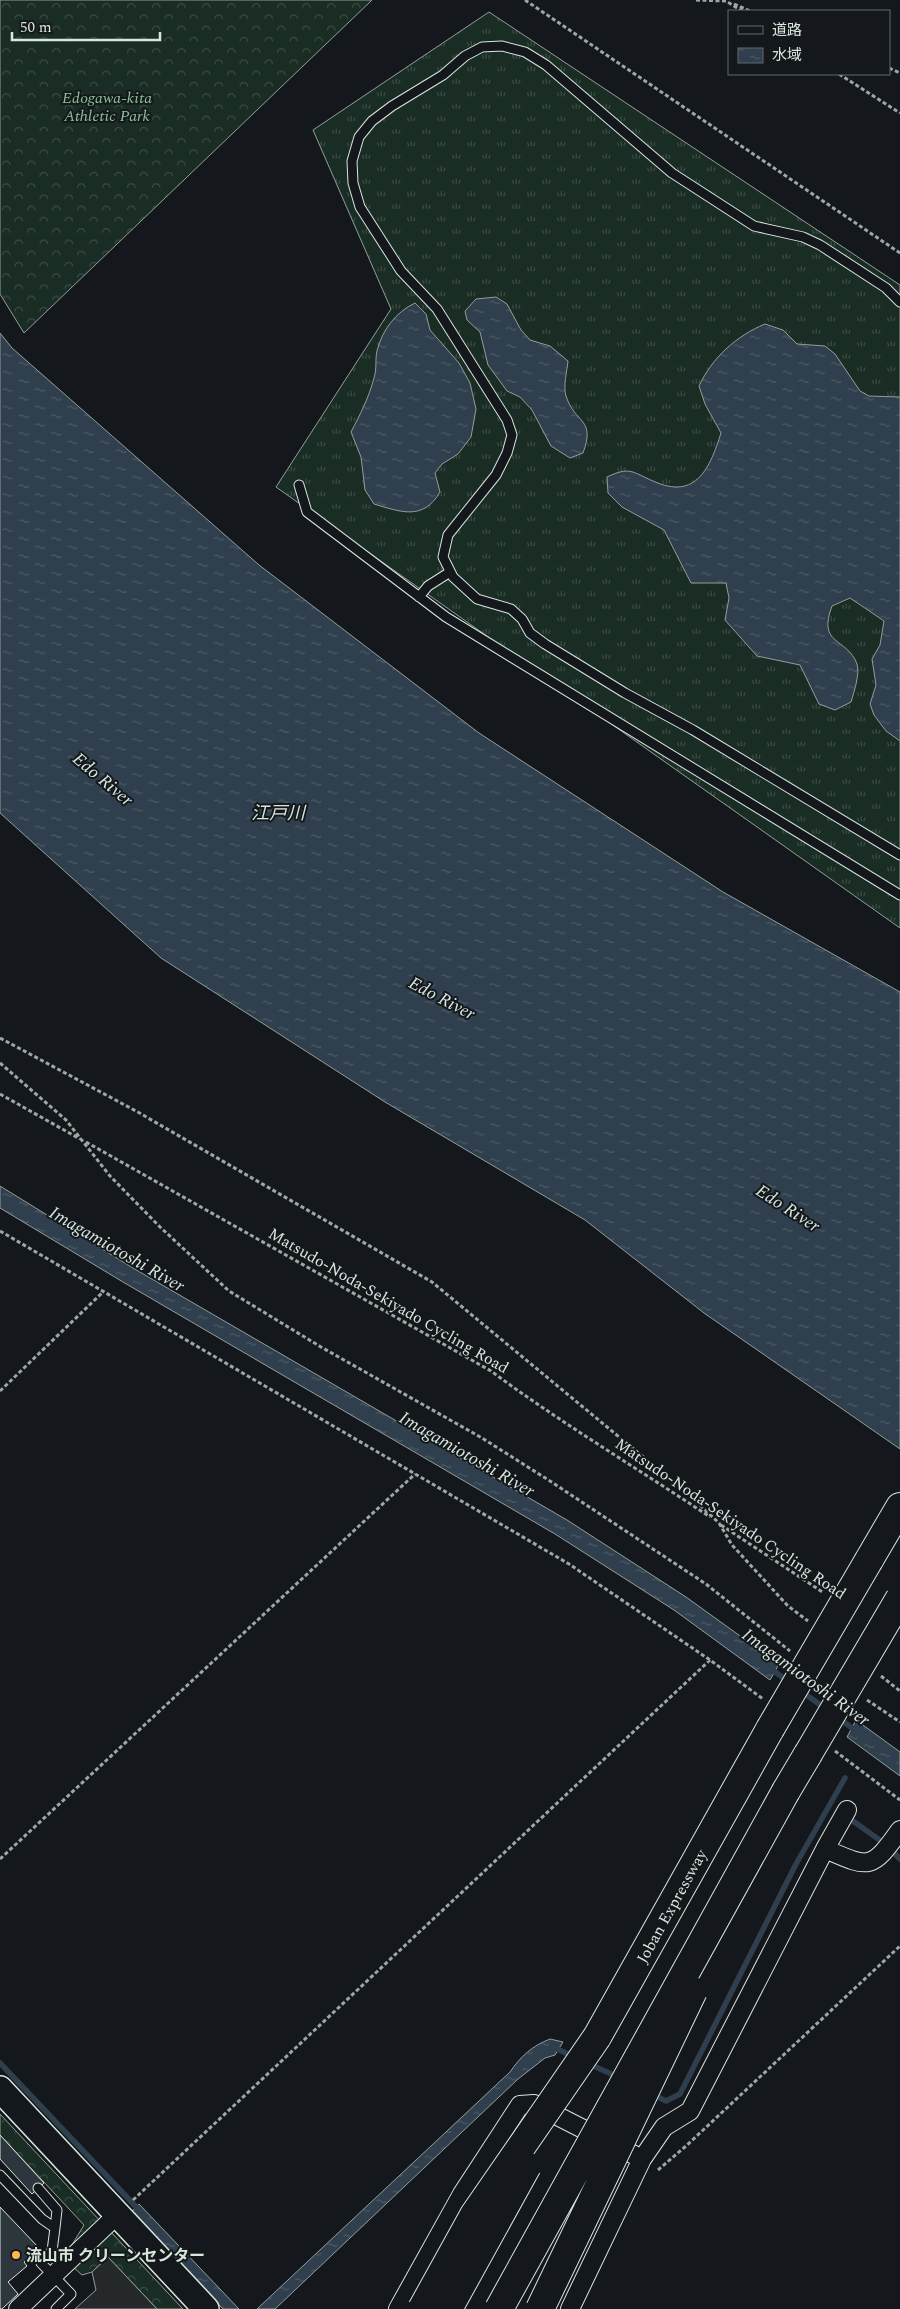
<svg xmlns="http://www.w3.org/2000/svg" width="900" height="2309" font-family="Spectral,'Noto Sans JP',serif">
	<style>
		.grass { fill: url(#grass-tufts); stroke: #939e99 }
		.forest { fill: url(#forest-crowns); stroke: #939e99 }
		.parking { fill: #24282b; stroke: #939e99 }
		.water { fill: url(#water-ripples); stroke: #939e99 }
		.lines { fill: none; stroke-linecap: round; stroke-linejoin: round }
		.stream { stroke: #2f3f4d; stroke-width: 5.5 }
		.building { fill: #2c363c; stroke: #d8e6dc }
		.lane-casing { stroke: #d8e6dc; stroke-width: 11 }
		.street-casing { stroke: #d8e6dc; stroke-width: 20 }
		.secondary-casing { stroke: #d8e6dc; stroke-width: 28 }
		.highway-casing { stroke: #d8e6dc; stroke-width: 30 }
		.path { stroke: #9da8a2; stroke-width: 3; stroke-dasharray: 4 2.5; stroke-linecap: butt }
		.lane { stroke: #14181c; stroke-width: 9 }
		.street { stroke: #14181c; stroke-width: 18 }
		.secondary { stroke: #14181c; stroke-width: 25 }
		.highway { stroke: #14181c; stroke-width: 28 }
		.highway-bridge-casing { stroke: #d8e6dc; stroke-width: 30; stroke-linecap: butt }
		.highway-bridge { stroke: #14181c; stroke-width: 28 }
		.poi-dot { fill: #ffb74d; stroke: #14181c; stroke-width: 2 }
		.labels { text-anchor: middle; stroke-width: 4; stroke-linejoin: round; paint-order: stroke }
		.park-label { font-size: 16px; font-style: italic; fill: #8ac095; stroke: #14181c }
		.street-label { font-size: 16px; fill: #d8e6dc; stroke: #14181c }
		.poi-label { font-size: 16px; font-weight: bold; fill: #d8e6dc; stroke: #14181c; text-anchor: start }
		.water-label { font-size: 18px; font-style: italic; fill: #d8e6dc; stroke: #14181c }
	</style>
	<defs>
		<pattern id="grass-tufts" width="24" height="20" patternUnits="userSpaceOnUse" patternTransform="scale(1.25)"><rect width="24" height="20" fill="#1a2d24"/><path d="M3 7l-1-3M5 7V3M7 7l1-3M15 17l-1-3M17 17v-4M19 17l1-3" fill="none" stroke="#3b4b43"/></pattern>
		<pattern id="forest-crowns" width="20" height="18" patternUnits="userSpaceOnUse" patternTransform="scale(1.25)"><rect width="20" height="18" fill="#1a2d24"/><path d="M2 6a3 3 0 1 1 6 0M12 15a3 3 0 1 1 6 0" fill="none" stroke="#3b4b43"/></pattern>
		<pattern id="water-ripples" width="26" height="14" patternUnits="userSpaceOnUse" patternTransform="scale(1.25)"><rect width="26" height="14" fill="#2f3f4d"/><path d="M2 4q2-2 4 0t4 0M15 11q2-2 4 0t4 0" fill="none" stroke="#4c5b66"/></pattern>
	</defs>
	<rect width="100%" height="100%" fill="#14181c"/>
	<path class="grass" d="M 489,12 L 900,285 L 900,928 L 276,487 L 391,309 L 313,130 Z"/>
	<path class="forest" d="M 0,0 L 372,0 L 24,333 L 0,294 Z
		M 0,2114 L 102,2223 L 64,2258 L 84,2225 L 0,2135 Z
		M 110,2231 L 183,2309 L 157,2309 L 108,2257 L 92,2272 L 82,2275 L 72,2266 Z"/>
	<path class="parking" d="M 108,2257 L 157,2309 L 75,2309 L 96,2290 L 92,2272 Z"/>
	<path class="water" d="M 496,297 L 507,304 L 521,330 L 530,340 L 550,346 L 568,361 C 567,371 563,386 566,396 C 575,424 596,418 583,453 L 570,458 L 551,446 L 532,410 L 520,397 L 507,391 L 488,365 L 480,332 L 467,320 L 465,311 L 476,299 Z
		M 415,303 L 426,314 L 430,330 L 459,363 L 470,383 L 476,409 L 471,437 L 458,454 L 442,464 L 435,473 L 440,492 C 423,521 401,512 374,504 L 365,490 L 361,457 L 351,432 C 360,415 369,397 374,378 C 377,369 375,359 377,351 C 382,330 396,312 415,303 Z
		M 765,324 L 783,330 L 797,344 L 825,346 L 835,354 L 860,391 L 869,396 L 900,397 L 900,741 L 886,731 L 874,715 L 870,704 L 876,685 L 872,659 L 880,645 L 884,621 L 850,598 L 832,606 C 817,646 847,637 857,664 C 860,674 854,692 851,702 L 835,710 L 819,704 L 800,665 L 757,656 L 725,620 L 729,598 L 726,583 L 691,583 L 664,530 L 622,507 L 608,493 L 607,477 C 630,466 632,472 653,481 C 697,501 710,467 721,433 L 705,404 L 699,386 C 712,358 736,336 765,324 Z
		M 0,333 L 12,348 L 259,565 L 479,733 L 723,892 L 900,992 L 900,1449 L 704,1313 L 585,1220 L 385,1102 L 161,958 L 0,813 Z
		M 0,1186 L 133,1268 L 567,1520 L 686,1597 L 779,1664 L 770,1680 L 674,1610 L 555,1534 L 123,1282 L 0,1208 Z
		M 856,1720 L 900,1752 L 900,1776 L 847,1737 Z
		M 550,2039 L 563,2042 L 555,2055 L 545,2058 L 518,2079 L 275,2309 L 257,2309 L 510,2072 C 521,2056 532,2046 550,2039 Z
		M 139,2204 L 239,2309 L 223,2309 L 131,2212 Z"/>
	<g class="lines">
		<path class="stream" d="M 771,1669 L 789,1682
			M 801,1691 L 826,1709
			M 837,1717 L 856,1731
			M 853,1821 L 881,1841
			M 894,1853 L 900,1859
			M 553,2047 L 574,2057
			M 0,2063 L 140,2211
			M 587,2063 L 620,2078
			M 650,2093 L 666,2101 L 680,2094 L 796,1864 L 845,1778"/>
	</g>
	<path class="building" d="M 0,2135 L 44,2183 L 32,2194 L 0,2159 Z
		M 0,2207 L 39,2248 L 24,2262 L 27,2266 L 8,2282 L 18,2294 L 2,2309 L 0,2309 Z"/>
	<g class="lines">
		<g class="lane-casing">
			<path id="lane" d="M 900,302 L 886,288 L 820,245 L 803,237 L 754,226 L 672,173 L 546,65 L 525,52 L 502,46 L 482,47 L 465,56 L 443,75 L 392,106 L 372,121 L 359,137 L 352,161 L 353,183 L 360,207 L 401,271 L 437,309 L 507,420 L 512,435 L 507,453 L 496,475 L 448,535 L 443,557 L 453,577 L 477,599 L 511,609 L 522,619 L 530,633 L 545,644 L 625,693 L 693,730 L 900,855
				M 299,485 L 307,512 L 446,617 L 900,895
				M 419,597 L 428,586 L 450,572
				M 0,2175 L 42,2219 L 55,2228 L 52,2251 L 41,2263 L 71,2294 L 56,2309
				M 38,2188 L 57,2210 L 55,2228"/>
		</g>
		<g class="street-casing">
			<path id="street" d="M 825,1849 L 847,1810
				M 18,2309 L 118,2214
				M 398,2309 L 462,2194 L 520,2105 L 534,2104 L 642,2159
				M 570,2309 L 642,2159 L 664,2127 L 690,2111 L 825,1849 C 869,1868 871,1871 900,1830"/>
		</g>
		<g class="secondary-casing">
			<path id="secondary" d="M 0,2089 L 206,2309"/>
		</g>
		<g class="highway-casing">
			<path id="highway" d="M 869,1560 L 900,1507
				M 786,1791 L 808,1754
				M 597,2037 L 770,1729"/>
		</g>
		<path class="path" d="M 525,0 L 900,253
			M 696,0 L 726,1 L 742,11
			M 734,4 L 750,11
			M 889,68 L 900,73
			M 839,74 L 900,113
			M 0,1038 L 136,1111 L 432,1282 L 688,1494 L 719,1523 L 732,1545 L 788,1606 L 808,1621
			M 0,1063 L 66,1120 L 110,1176 L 159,1226 L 229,1291 L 321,1347 L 482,1438 L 550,1481 L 706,1584 L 790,1651
			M 0,1094 L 80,1139
			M 86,1142 L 491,1371 C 561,1423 637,1468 710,1517
			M 0,1231 L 569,1564 L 710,1660 L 763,1699
			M 0,1391 L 103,1292
			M 721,1525 L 824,1593
			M 881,1676 L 900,1691
			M 867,1700 L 900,1722
			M 835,1751 L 900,1800
			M 0,1859 L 415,1474
			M 658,2170 L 686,2146 L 900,1946
			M 133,2200 L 710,1660"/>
		<use href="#lane" class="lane"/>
		<use href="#street" class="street"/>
		<use href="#secondary" class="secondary"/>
		<use href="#highway" class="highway"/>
		<g class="highway-bridge-casing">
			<path id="highway-bridge" d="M 770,1729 L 869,1560
				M 808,1754 L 900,1598
				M 422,2309 L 474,2215 L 597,2037
				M 448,2309 L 527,2166
				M 499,2309 L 786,1791
				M 540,2309 L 693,1991"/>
		</g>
		<use href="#highway-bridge" class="highway-bridge"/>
	</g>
	<circle class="poi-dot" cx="16" cy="2255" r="5"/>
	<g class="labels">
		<g class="park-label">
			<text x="107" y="103">Edogawa-kita<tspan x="107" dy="18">Athletic Park</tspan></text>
		</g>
		<g class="street-label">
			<text transform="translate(389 1300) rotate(30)" y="6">Matsudo-Noda-Sekiyado Cycling Road</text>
			<text transform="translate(731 1518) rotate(34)" y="6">Matsudo-Noda-Sekiyado Cycling Road</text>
			<text transform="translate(671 1906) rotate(-61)" y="6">Joban Expressway</text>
		</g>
		<g class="poi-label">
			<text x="26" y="2261">流山市 クリーンセンター</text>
		</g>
		<g class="water-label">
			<text transform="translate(103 779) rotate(40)" y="6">Edo River</text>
			<text x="278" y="819">江戸川</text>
			<text transform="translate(442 998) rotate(28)" y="6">Edo River</text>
			<text transform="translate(788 1208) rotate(33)" y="6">Edo River</text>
			<text transform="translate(117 1249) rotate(30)" y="6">Imagamiotoshi River</text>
			<text transform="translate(467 1454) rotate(30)" y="6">Imagamiotoshi River</text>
			<text transform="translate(806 1677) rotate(36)" y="6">Imagamiotoshi River</text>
		</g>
	</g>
	<rect x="728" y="10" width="162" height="65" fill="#14181c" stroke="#626a69"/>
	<rect x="738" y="26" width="25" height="8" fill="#14181c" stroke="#626a69"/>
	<text x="772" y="35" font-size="15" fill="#d8e6dc">道路</text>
	<rect x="738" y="48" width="25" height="15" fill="url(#water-ripples)" stroke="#626a69"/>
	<text x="772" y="60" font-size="15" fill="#d8e6dc">水域</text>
	<path d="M12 32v8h148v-8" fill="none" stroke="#d8e6dc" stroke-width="2.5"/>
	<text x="20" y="32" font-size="15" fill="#d8e6dc" stroke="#14181c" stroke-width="4" paint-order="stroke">50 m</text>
</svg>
